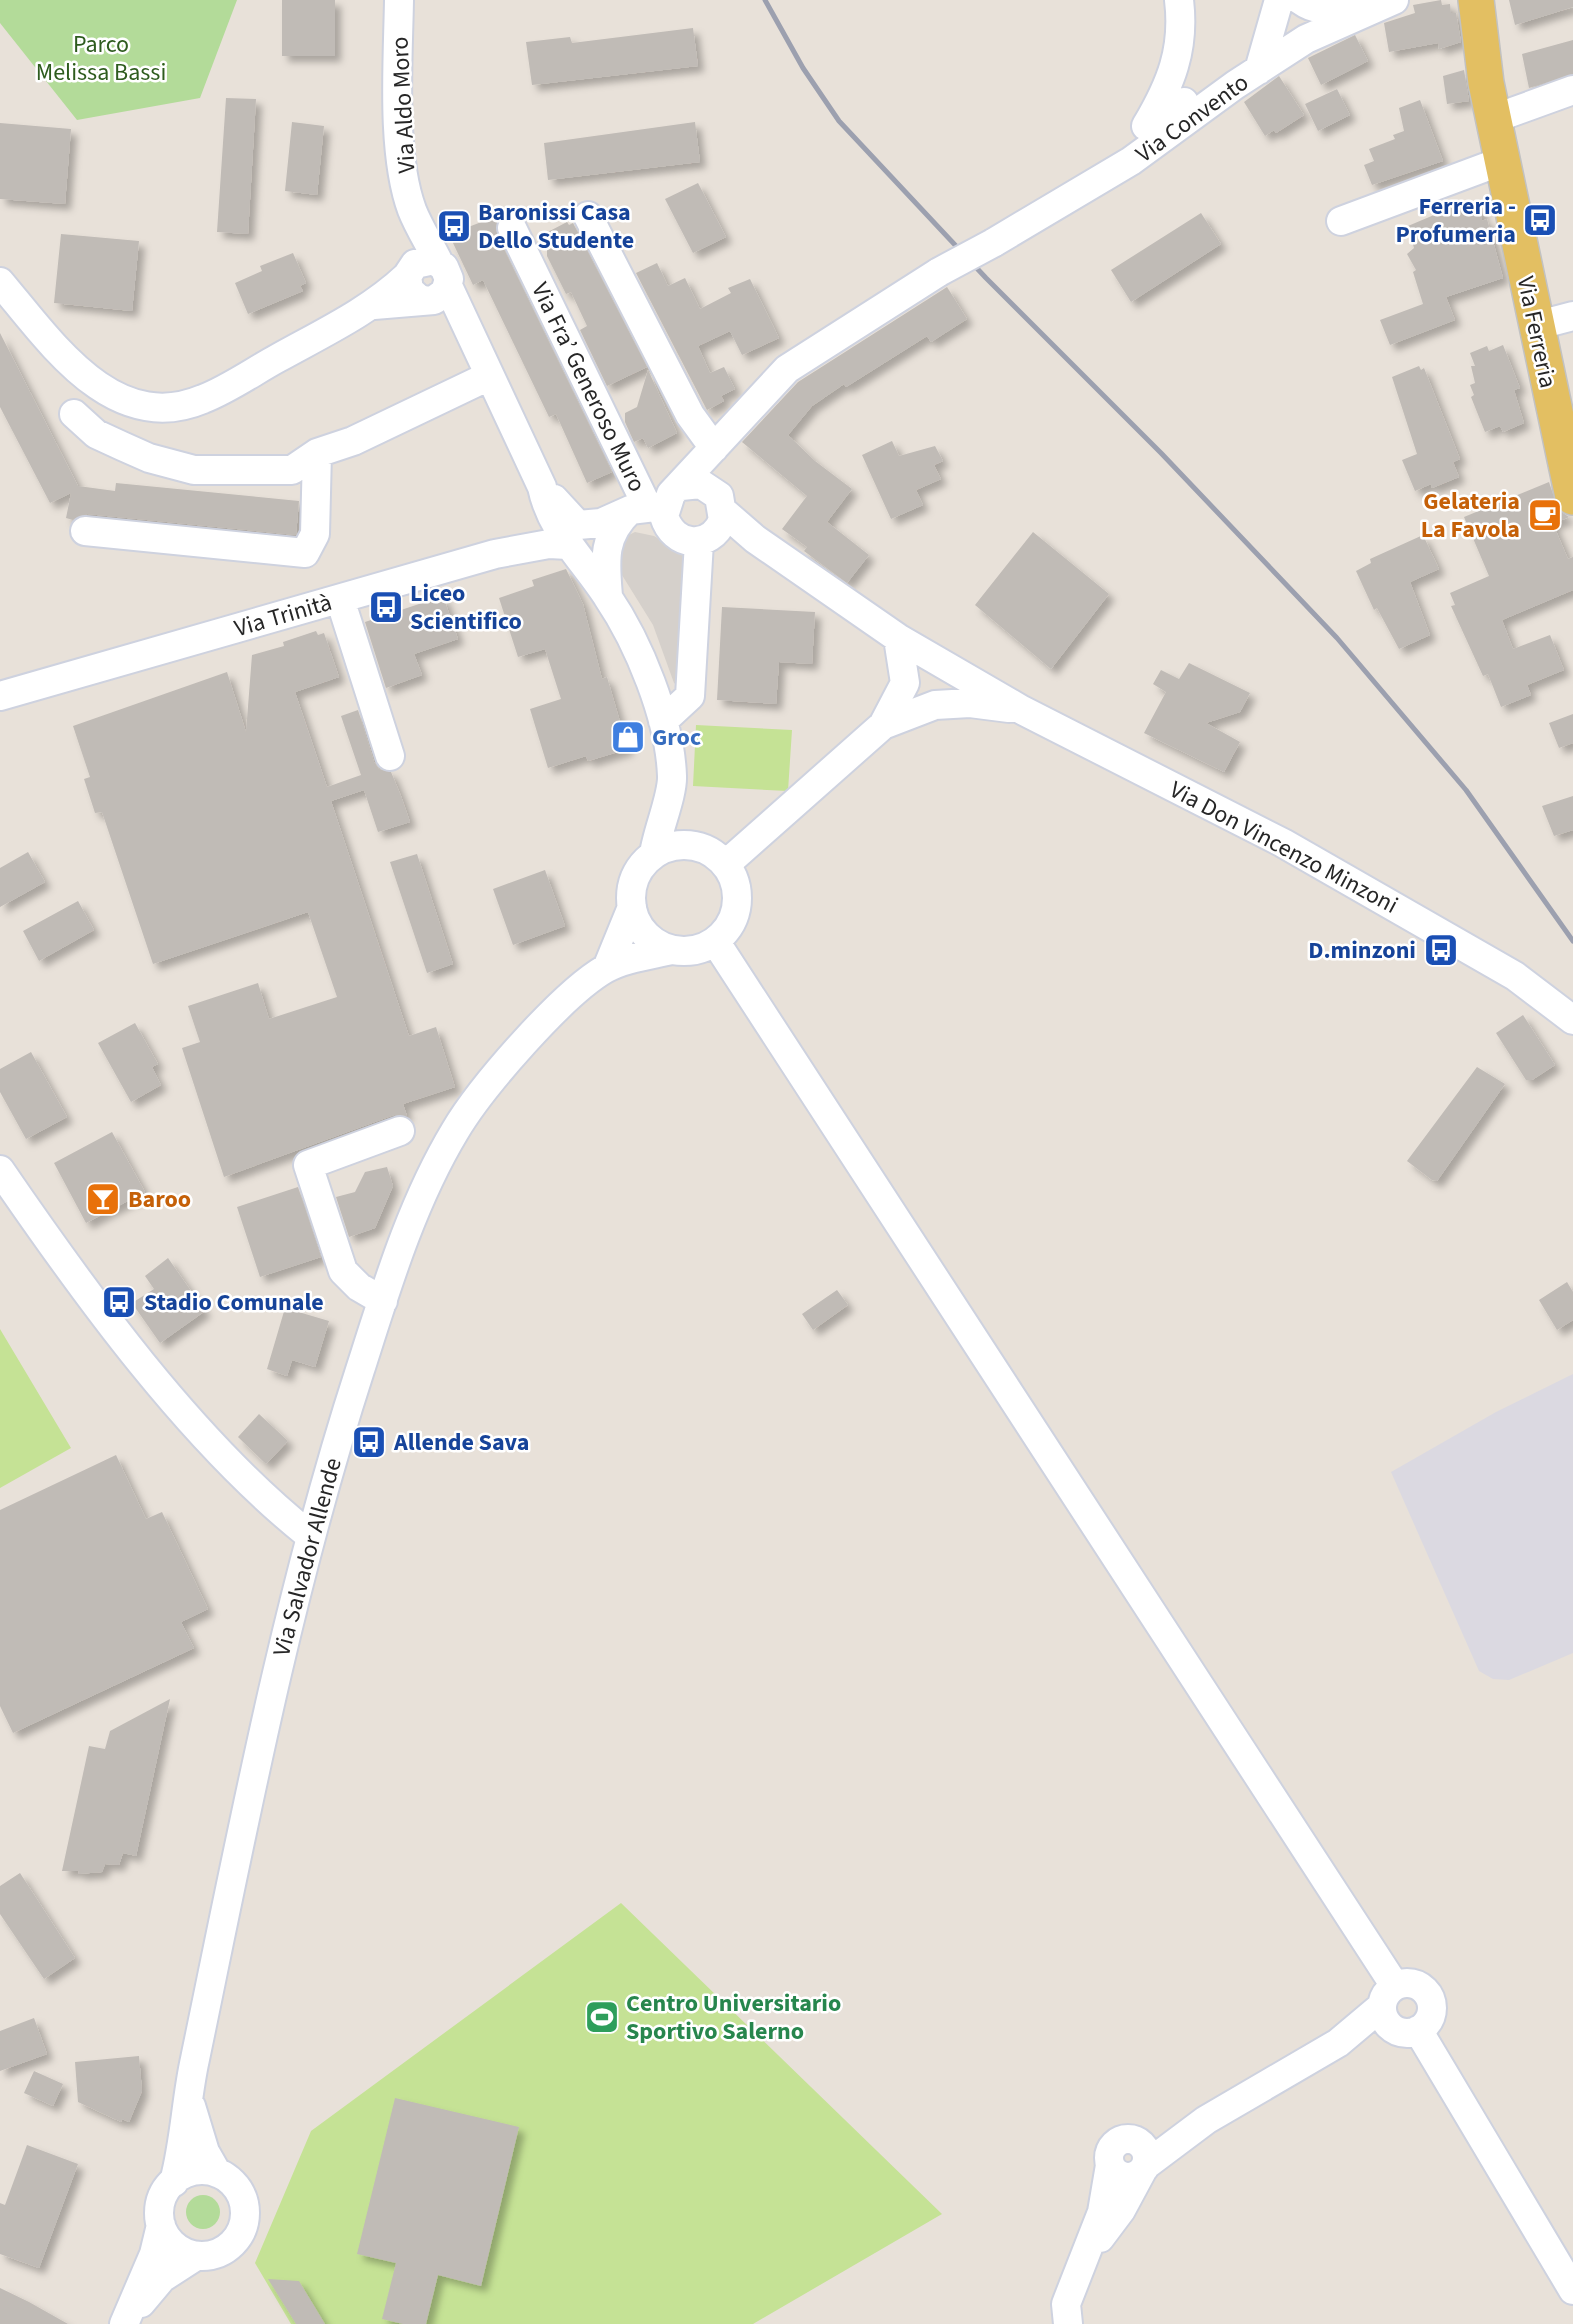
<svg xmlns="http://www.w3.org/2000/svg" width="1573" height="2324" font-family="'Source Sans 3',sans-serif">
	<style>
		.industrial { fill: #dbd9e1 }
		.green { fill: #b3db99 }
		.pitch { fill: #c5e295 }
		.plaza { fill: #d5d0cb }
		.building { fill: #c0bbb6; filter: url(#shadow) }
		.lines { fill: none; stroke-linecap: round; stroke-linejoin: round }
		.minor-casing { stroke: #ced2df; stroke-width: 32 }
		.major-casing { stroke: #c2c2c2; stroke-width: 38 }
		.minor { stroke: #fff; stroke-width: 28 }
		.major { stroke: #e3bf62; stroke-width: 35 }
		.rail { stroke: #9ca0af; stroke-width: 5 }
		.minor-bridge-casing { stroke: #ced2df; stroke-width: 32; stroke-linecap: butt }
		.minor-bridge { stroke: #fff; stroke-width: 28 }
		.labels { text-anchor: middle; stroke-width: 5; stroke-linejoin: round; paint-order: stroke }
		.park-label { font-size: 24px; fill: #2e5c1e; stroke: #fff }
		.street-label { font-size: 24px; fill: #262626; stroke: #fff }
		.transit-label { font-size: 24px; font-weight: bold; fill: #164399; stroke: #fff; text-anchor: start }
		.food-label { font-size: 24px; font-weight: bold; fill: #c56008; stroke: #fff; text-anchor: end }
		.shop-label { font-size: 24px; font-weight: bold; fill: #366cbe; stroke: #fff; text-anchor: start }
		.leisure-label { font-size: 24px; font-weight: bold; fill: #27864d; stroke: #fff; text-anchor: start }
	</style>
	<defs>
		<filter id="shadow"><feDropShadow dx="6" dy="6" stdDeviation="3.5" flood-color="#0004"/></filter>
	</defs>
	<rect width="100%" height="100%" fill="#e8e1d9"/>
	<path class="industrial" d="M 1573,1374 L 1573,1653 L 1509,1680 L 1493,1679 L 1479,1671 L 1391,1472 L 1496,1412 Z"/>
	<path class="green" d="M 0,0 L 237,0 L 200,98 L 77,120 L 0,23 Z
		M186 2212a17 17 0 1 1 34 0a17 17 0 1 1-34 0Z"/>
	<path class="pitch" d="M 696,725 L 792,730 L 788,791 L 693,786 Z
		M 0,1329 L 71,1448 L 0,1488 Z
		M 621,1903 L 942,2214 L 753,2324 L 291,2324 L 255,2263 L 311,2131 Z"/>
	<path class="plaza" d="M 635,532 L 654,536 L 687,555 L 678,685 L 674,683 L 653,625 L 617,567 L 619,540 Z"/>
	<path class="building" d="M 282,0 L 335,0 L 335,56 L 282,56 Z
		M 1441,0 L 1442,5 L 1450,4 L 1451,13 L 1456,13 L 1461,42 L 1439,49 L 1438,43 L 1389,52 L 1384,23 L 1415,13 L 1413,5 Z
		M 1509,0 L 1573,0 L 1573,7 L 1515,25 Z
		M 693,28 L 698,66 L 532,85 L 526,42 L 570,37 L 572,43 Z
		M 1355,35 L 1368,61 L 1321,85 L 1308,58 Z
		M 1573,40 L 1573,74 L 1529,88 L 1522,54 Z
		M 1464,70 L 1469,101 L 1447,104 L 1443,76 Z
		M 1279,76 L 1304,115 L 1276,133 L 1274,130 L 1265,136 L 1244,102 Z
		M 1337,89 L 1350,115 L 1318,131 L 1305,104 Z
		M 226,98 L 256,99 L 248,234 L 217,232 Z
		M 1420,100 L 1443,161 L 1372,185 L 1364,165 L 1374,161 L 1369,149 L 1395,139 L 1393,135 L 1404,131 L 1399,108 Z
		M 292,122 L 324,126 L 317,195 L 285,191 Z
		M 695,122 L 700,162 L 548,180 L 544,143 Z
		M 0,123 L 71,129 L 65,204 L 0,199 Z
		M 698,183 L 726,237 L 693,253 L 665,199 Z
		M 1467,205 L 1468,209 L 1481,205 L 1482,221 L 1487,219 L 1503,278 L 1446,297 L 1455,320 L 1390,345 L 1380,320 L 1423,304 L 1413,272 L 1416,270 L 1407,254 L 1414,248 L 1408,226 L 1434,215 L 1447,214 L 1450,206 L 1455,209 Z
		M 1201,213 L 1221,244 L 1131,302 L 1111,270 Z
		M 497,216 L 497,235 L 612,472 L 587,483 L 556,414 L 549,417 L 483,280 L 473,285 L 453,243 L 458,231 Z
		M 567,222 L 569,225 L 573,223 L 647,367 L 607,386 L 580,330 L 587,326 L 571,292 L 566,294 L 547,256 L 547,248 L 550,247 L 544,234 Z
		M 61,234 L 139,241 L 132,311 L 54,303 Z
		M 293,253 L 306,283 L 300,286 L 303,291 L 248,314 L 235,283 L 262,271 L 260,266 Z
		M 657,263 L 668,286 L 685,278 L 700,309 L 731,293 L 728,288 L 750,279 L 779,338 L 742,355 L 730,331 L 698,346 L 710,373 L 724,367 L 735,389 L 721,396 L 724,401 L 707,410 L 636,273 Z
		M 947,287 L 967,319 L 931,342 L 927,336 L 846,387 L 844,384 L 812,406 L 788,435 L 815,461 L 852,489 L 827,522 L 869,555 L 847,583 L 804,551 L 807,547 L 782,529 L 807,496 L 742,442 L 798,382 Z
		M 0,333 L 78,486 L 115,491 L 116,483 L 299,501 L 296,535 L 87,514 L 73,520 L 66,518 L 71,493 L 50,503 L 0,407 Z
		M 1503,345 L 1520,388 L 1514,390 L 1524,423 L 1503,432 L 1500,426 L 1485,432 L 1471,397 L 1474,395 L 1470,385 L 1475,383 L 1471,366 L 1475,366 L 1470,353 L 1487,346 L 1489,351 Z
		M 1419,366 L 1421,370 L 1424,368 L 1460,459 L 1453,462 L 1459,477 L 1432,488 L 1431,484 L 1415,491 L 1402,460 L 1417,454 L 1392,377 Z
		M 648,370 L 677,433 L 648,448 L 643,438 L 634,442 L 625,422 L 625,413 L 637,407 Z
		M 892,441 L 899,456 L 935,446 L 943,461 L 934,465 L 941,479 L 916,490 L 923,505 L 891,519 L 862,455 Z
		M 1549,482 L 1558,510 L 1569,517 L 1553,524 L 1568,559 L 1573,557 L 1573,590 L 1502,620 L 1513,649 L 1550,635 L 1564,670 L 1527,685 L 1531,695 L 1501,707 L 1488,674 L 1483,676 L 1451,606 L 1455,605 L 1450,593 L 1489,576 L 1464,517 Z
		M 1033,532 L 1109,594 L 1051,669 L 975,605 Z
		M 1423,535 L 1439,569 L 1410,582 L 1430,635 L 1399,649 L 1377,608 L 1374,610 L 1356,571 L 1371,563 L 1370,559 Z
		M 566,569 L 583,604 L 602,679 L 607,677 L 628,749 L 588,761 L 586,756 L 548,768 L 530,709 L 561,699 L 545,649 L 518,657 L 499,598 L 534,586 L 532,580 Z
		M 443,596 L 458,639 L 414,654 L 422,675 L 386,688 L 365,622 Z
		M 722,607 L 815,612 L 812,664 L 779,662 L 776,704 L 717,700 Z
		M 316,631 L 318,635 L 324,633 L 339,677 L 295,692 L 327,787 L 361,775 L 341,716 L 358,710 L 374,762 L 379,769 L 391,772 L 401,796 L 410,822 L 378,832 L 364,790 L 331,801 L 409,1036 L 436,1027 L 455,1087 L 403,1104 L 407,1116 L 394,1115 L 224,1177 L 182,1048 L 200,1042 L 188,1006 L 258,983 L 269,1019 L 337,997 L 308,912 L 153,964 L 102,812 L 95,813 L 84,779 L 90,777 L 73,726 L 227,672 L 246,732 L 252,655 L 284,646 L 283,642 Z
		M 1189,663 L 1250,693 L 1240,712 L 1206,723 L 1240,742 L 1224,772 L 1144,733 L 1166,692 L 1153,684 L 1161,670 L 1179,679 Z
		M 1573,714 L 1573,743 L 1559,748 L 1549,723 Z
		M 1573,796 L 1573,830 L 1554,836 L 1542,806 Z
		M 28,852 L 45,882 L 0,907 L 0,868 Z
		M 417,854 L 453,964 L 427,973 L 390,862 Z
		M 545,870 L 565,926 L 513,945 L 493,889 Z
		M 78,901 L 94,930 L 39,961 L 23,931 Z
		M 1523,1015 L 1555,1065 L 1532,1080 L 1526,1080 L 1496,1033 Z
		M 135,1023 L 158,1064 L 152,1067 L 161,1085 L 131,1102 L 98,1043 Z
		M 31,1052 L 67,1117 L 26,1139 L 0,1092 L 0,1069 Z
		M 1477,1067 L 1505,1084 L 1437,1181 L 1432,1180 L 1407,1161 Z
		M 112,1132 L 145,1192 L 86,1223 L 54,1163 Z
		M 387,1167 L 393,1186 L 375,1228 L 349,1237 L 336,1197 L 355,1192 L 365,1172 Z
		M 298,1187 L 321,1257 L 260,1277 L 237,1207 Z
		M 168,1258 L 205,1311 L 160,1343 L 132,1303 L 154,1289 L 145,1276 Z
		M 1567,1282 L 1573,1292 L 1573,1320 L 1557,1330 L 1539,1300 Z
		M 837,1290 L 848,1305 L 813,1330 L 802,1314 Z
		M 285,1308 L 329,1321 L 315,1367 L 292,1360 L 287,1376 L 267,1369 Z
		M 259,1414 L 288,1441 L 266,1464 L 238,1437 Z
		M 116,1455 L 146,1519 L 162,1512 L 208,1609 L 181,1622 L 194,1648 L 13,1733 L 0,1706 L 0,1510 Z
		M 170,1699 L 136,1856 L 123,1853 L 119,1865 L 105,1864 L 102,1872 L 78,1874 L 79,1871 L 62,1871 L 89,1746 L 105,1749 L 110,1731 Z
		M 20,1873 L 75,1958 L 44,1979 L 0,1914 L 0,1886 Z
		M 34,2018 L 47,2054 L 0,2071 L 0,2031 Z
		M 139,2056 L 142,2091 L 129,2122 L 122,2119 L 121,2122 L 78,2102 L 75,2062 Z
		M 34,2071 L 63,2084 L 53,2106 L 24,2093 Z
		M 395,2098 L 519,2127 L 481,2286 L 438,2275 L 426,2324 L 403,2324 L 382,2319 L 396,2263 L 357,2254 Z
		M 27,2145 L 78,2164 L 39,2268 L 0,2254 L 0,2203 L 5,2205 Z
		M 268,2279 L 299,2281 L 325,2324 L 296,2324 Z
		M 0,2288 L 29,2302 L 68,2324 L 0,2324 Z"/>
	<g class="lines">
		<g class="minor-casing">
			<path id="minor" d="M 399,0 C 398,61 391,153 412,210 C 419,228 431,246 439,263
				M 1179,0 C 1185,49 1171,84 1146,126 L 1184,102
				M 1300,0 C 1315,11 1328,10 1347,7
				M 1259,70 L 1279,0
				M 1493,119 L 1573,90
				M 588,216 L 690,415 L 714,448
				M 1341,221 L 1502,161
				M 512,228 L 648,508
				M 993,243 L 1131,161 L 1235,85 L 1306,39 L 1394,0
				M 0,282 C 50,341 113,437 203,399 C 229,389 254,371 278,358 C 323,333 370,311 407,276
				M 448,286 L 542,487 C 551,531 583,559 607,596 C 639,643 670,719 672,776 C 673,795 657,832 654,854
				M 374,305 L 434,300 L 445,292 L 449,279 L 444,267 L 434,260 L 415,264 L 407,276 L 409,290 L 419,299
				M 1535,326 L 1573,316
				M 74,414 L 96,434 L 122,446 L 149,458 L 194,470 L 292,470 L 317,453 L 353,441 L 489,376
				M 681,486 L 701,484 L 719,496 L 723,520 C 710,551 673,547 664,516 L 671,494 L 787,369 L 939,272
				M 554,499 L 578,525 L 601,523 L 630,510 L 663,506
				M 724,512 L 755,539 L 898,638 L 1022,710 L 1283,843 L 1515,976 L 1573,1020
				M 85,531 L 305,553 L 315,534 L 317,453
				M 608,596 C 605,561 602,536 630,510
				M 340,599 L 390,756
				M 0,696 L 495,554 L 549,544 L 568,545
				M 663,721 L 690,696 L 699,542
				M 883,725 L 935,705 L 970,703 L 1009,708
				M631 898a53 53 0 1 1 106 0a53 53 0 1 1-106 0Z
				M 726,864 L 883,725 L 905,683 L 898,638
				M 715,941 L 1395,1986
				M 607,968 L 632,907
				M 0,1170 C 85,1294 191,1441 309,1535
				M 383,1301 L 359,1287 L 343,1271 L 308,1165 L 400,1131
				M1382 2008a25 25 0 1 1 50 0a25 25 0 1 1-50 0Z
				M 1418,2030 L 1573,2290
				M 191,2106 L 205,2152 L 217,2173
				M1109 2158a19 19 0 1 1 38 0a19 19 0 1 1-38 0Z
				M 1146,2165 L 1206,2120 L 1338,2043 L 1382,2006
				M159 2213a43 43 0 1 1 86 0a43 43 0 1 1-86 0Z
				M 174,2182 C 185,2142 186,2099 195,2059 C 243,1827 287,1595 360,1370 C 386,1289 411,1204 455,1131 C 481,1087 562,994 605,969 C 624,958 651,955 672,950
				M 1100,2238 L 1121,2210 L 1142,2171
				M 141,2303 L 162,2278 L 196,2256
				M 124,2324 L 154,2254 L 161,2225
				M 1068,2324 L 1066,2304 L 1102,2212 L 1110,2165"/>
		</g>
		<g class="major-casing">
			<path id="major" d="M 1476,0 L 1486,83 L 1573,497"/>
		</g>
		<use href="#minor" class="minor"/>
		<use href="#major" class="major"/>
		<path class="rail" d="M 765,0 L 803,68 L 839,121 L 986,278 L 1161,453 L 1337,638 L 1466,790 L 1573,941"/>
		<g class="minor-bridge-casing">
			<path id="minor-bridge" d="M 939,272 L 993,243"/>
		</g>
		<use href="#minor-bridge" class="minor-bridge"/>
	</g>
	<defs>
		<g id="bus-square" transform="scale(1.75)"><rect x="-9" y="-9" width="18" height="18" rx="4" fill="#1a4fb4" stroke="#fff"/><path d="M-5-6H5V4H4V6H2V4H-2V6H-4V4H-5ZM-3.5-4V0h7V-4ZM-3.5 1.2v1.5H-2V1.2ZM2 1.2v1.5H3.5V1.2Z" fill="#fff"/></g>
		<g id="cafe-square" transform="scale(1.75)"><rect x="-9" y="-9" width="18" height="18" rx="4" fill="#e8710a" stroke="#fff"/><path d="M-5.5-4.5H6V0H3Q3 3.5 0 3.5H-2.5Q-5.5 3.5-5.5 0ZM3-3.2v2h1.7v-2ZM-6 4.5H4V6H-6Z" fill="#fff"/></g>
		<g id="shop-square" transform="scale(1.75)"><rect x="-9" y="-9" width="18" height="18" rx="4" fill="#3f7fe0" stroke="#fff"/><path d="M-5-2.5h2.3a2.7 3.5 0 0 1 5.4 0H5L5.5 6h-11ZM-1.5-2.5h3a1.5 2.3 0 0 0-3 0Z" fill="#fff"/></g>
		<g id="bar-square" transform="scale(1.75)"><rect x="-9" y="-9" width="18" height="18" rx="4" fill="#e8710a" stroke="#fff"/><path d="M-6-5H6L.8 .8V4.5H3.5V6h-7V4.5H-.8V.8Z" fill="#fff"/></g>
		<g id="stadium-square" transform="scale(1.75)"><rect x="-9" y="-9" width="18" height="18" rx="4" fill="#2e9e5b" stroke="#fff"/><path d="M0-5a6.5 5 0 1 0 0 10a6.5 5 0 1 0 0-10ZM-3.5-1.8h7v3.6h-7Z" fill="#fff"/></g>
	</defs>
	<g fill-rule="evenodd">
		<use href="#bus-square" x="1540" y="220"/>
		<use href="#bus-square" x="454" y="226"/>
		<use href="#cafe-square" x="1545" y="515"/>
		<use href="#bus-square" x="386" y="607"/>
		<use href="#shop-square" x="628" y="737"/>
		<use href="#bus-square" x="1441" y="950"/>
		<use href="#bar-square" x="103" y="1199"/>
		<use href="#bus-square" x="119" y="1302"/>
		<use href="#bus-square" x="369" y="1442"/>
		<use href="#stadium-square" x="602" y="2017"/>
	</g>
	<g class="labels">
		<g class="park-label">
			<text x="101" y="52">Parco<tspan x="101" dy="28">Melissa Bassi</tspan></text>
		</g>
		<g class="street-label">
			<text transform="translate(403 105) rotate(-93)" y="8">Via Aldo Moro</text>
			<text transform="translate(1192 118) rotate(-36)" y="8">Via Convento</text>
			<text transform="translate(1537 332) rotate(78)" y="8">Via Ferreria</text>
			<text transform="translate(589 387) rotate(64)" y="8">Via Fra’ Generoso Muro</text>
			<text transform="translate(283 615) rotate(-16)" y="8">Via Trinità</text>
			<text transform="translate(1284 847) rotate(28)" y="8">Via Don Vincenzo Minzoni</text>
			<text transform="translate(307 1557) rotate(-75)" y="8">Via Salvador Allende</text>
		</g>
		<g class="transit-label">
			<text x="1516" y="214" text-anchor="end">Ferreria -<tspan x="1516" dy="28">Profumeria</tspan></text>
			<text x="478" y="220">Baronissi Casa<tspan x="478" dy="28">Dello Studente</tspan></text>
			<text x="410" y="601">Liceo<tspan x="410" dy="28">Scientifico</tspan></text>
			<text x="1416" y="958" text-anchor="end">D.minzoni</text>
			<text x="144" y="1310">Stadio Comunale</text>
			<text x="394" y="1450">Allende Sava</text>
		</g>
		<g class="food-label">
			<text x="1520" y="509">Gelateria<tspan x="1520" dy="28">La Favola</tspan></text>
			<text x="128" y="1207" text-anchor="start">Baroo</text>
		</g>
		<g class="shop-label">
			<text x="652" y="745">Groc</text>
		</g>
		<g class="leisure-label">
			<text x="626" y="2011">Centro Universitario<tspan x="626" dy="28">Sportivo Salerno</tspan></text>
		</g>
	</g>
</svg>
